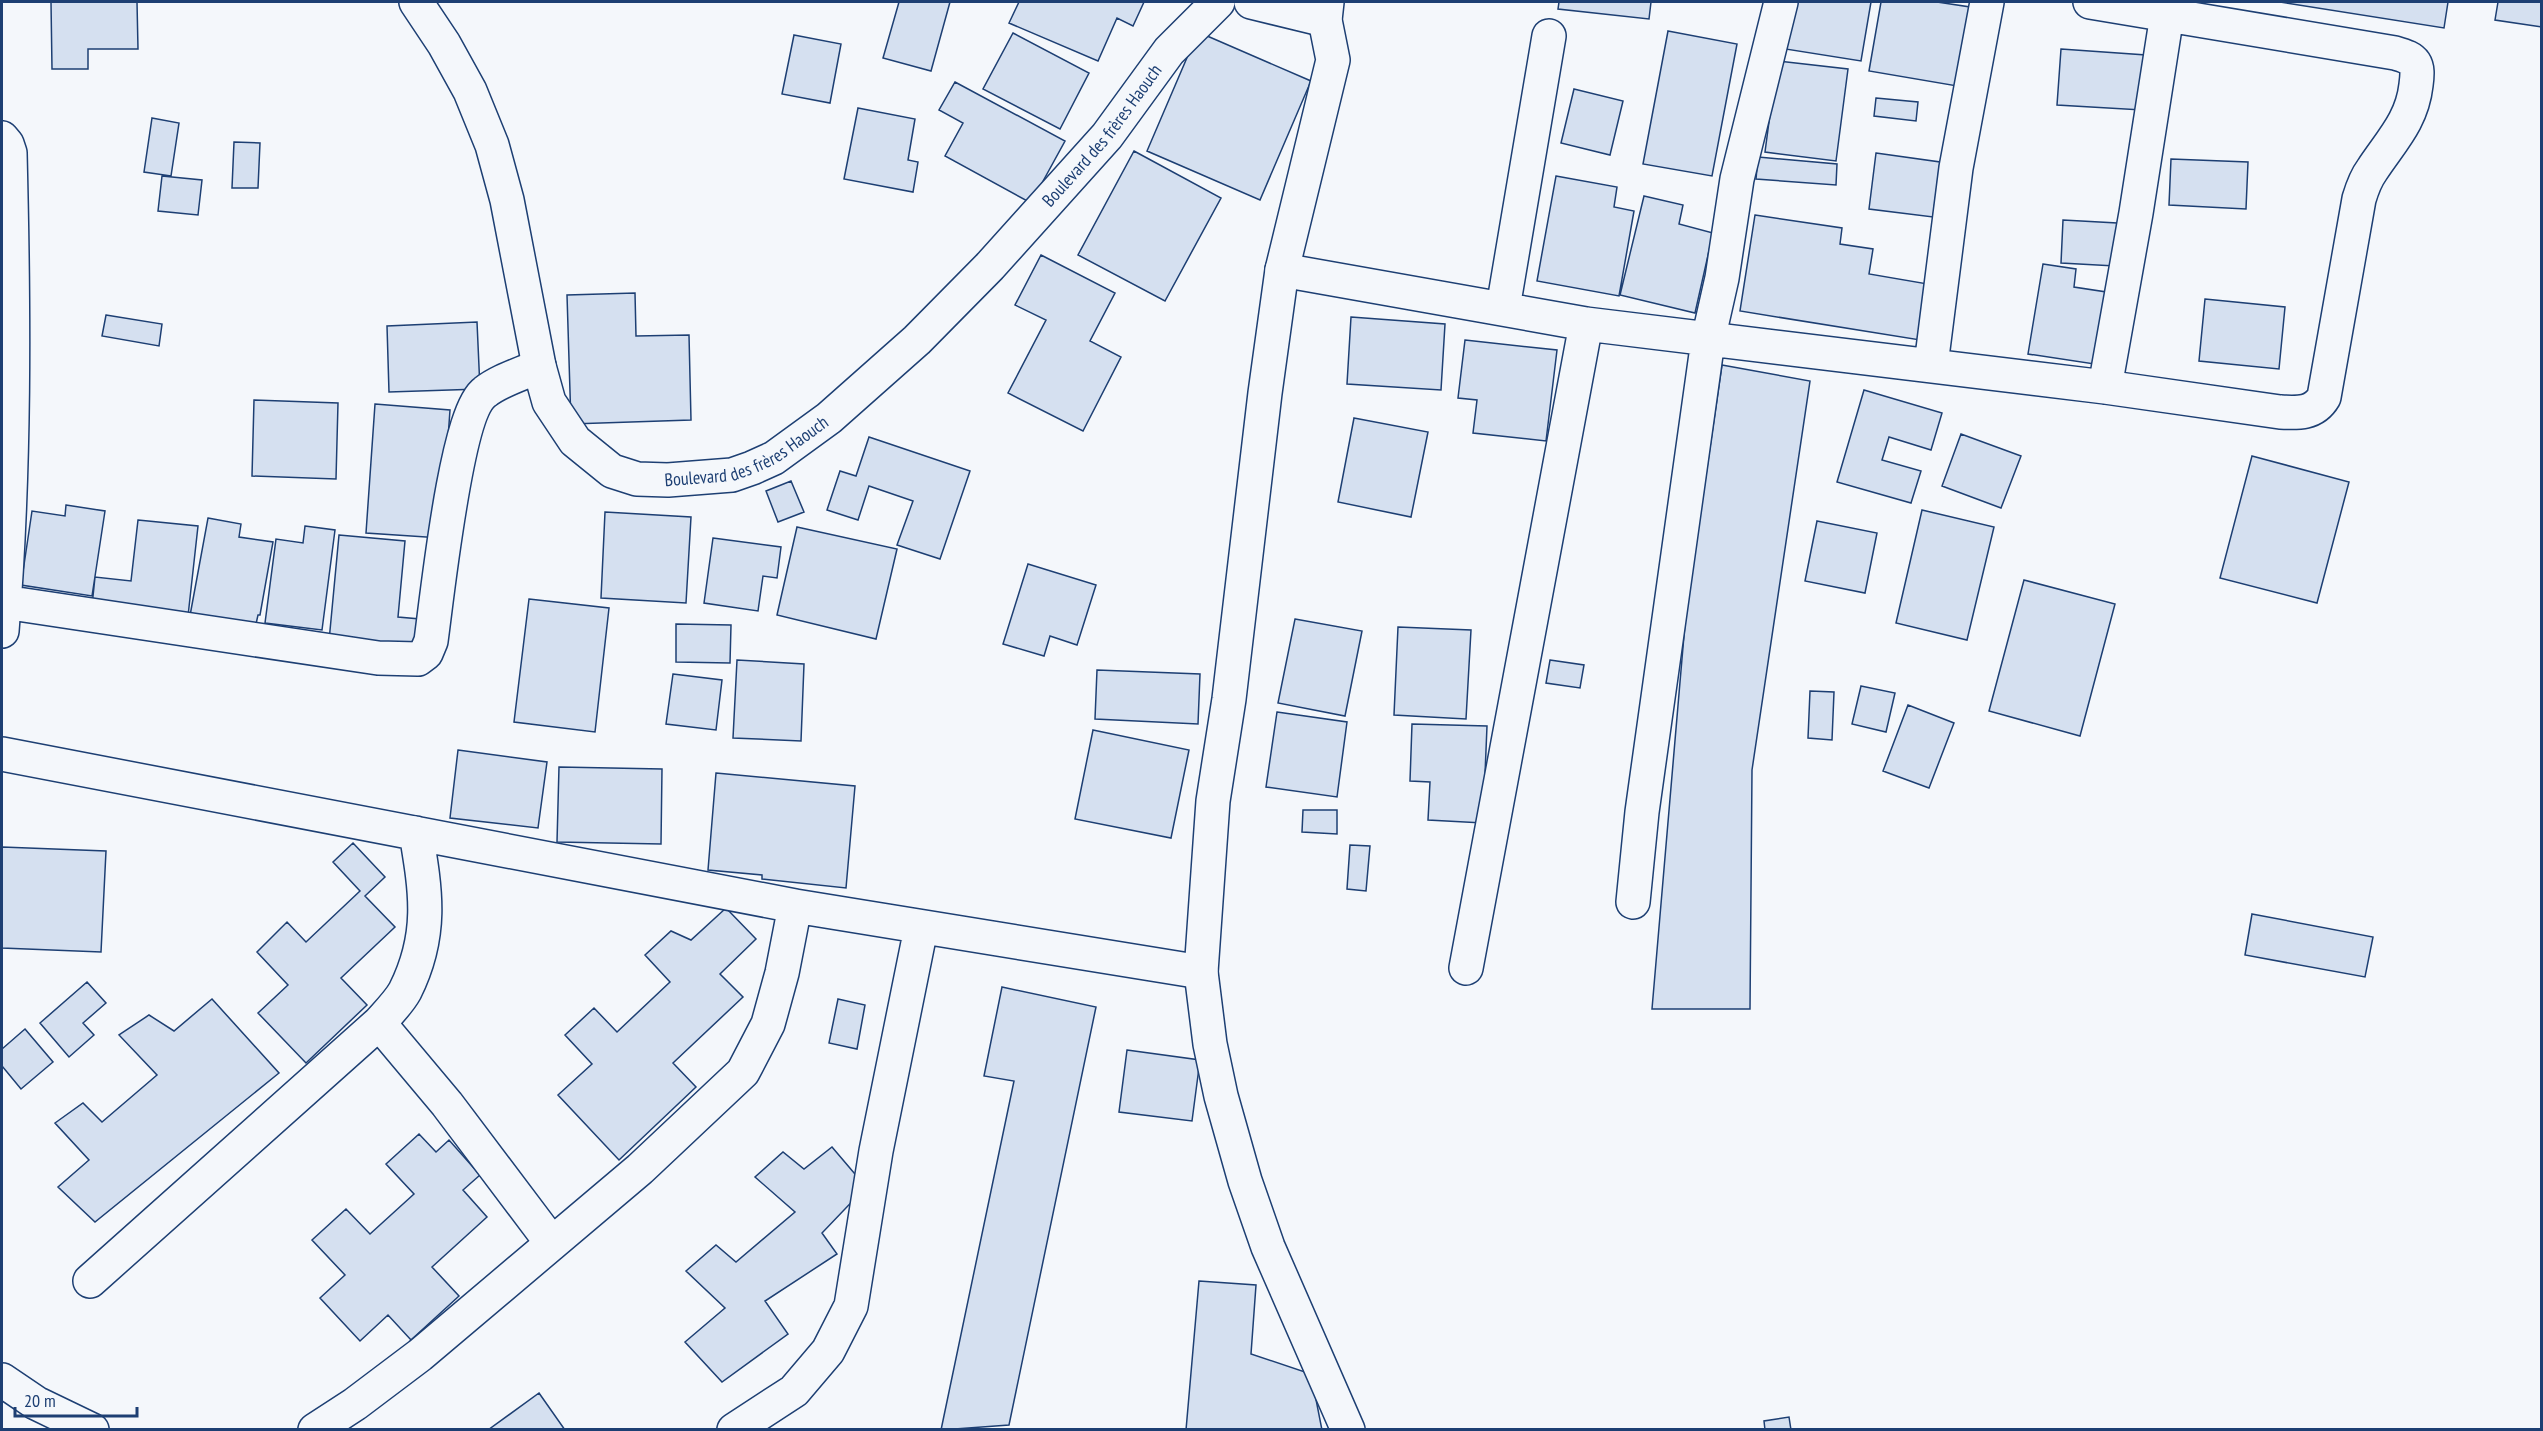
<svg xmlns="http://www.w3.org/2000/svg" width="2543" height="1431" font-family="'PT Sans Narrow',sans-serif">
	<style>
		.building { fill: #d5e0f0; stroke: #1d3f73; stroke-width: 1.5 }
		.lines { fill: none; stroke-linecap: round; stroke-linejoin: round }
		.minor-casing { stroke: #1d3f73; stroke-width: 36 }
		.tertiary-casing { stroke: #1d3f73; stroke-width: 36 }
		.secondary-casing { stroke: #1d3f73; stroke-width: 36 }
		.minor { stroke: #f4f7fb; stroke-width: 33 }
		.tertiary { stroke: #f4f7fb; stroke-width: 33 }
		.secondary { stroke: #f4f7fb; stroke-width: 33 }
		.labels { text-anchor: middle; stroke-width: 4.5; stroke-linejoin: round; paint-order: stroke }
		.street-label { font-size: 18px; fill: #1d3f73; stroke: #f4f7fb }
	</style>
	<rect width="100%" height="100%" fill="#f4f7fb"/>
	<path class="building" d="M 51,2 L 137,2 L 138,49 L 88,49 L 88,69 L 52,69 Z
		M 899,2 L 950,2 L 931,71 L 883,58 Z
		M 1019,2 L 1144,2 L 1133,26 L 1117,18 L 1098,61 L 1009,23 Z
		M 1559,2 L 1651,2 L 1649,19 L 1558,9 Z
		M 1787,2 L 1871,2 L 1861,61 L 1779,48 Z
		M 1881,2 L 1937,2 L 1970,7 L 1957,86 L 1869,71 Z
		M 2280,2 L 2448,2 L 2444,28 Z
		M 2498,2 L 2542,2 L 2542,27 L 2495,20 Z
		M 1668,31 L 1737,44 L 1712,176 L 1643,164 Z
		M 1198,32 L 1311,81 L 1260,200 L 1147,151 Z
		M 1013,33 L 1089,73 L 1060,129 L 983,89 Z
		M 794,35 L 841,44 L 830,103 L 782,94 Z
		M 2061,49 L 2146,55 L 2142,110 L 2057,105 Z
		M 1777,61 L 1848,69 L 1836,161 L 1765,152 Z
		M 955,82 L 1065,141 L 1031,203 L 945,156 L 963,123 L 939,110 Z
		M 1574,89 L 1623,101 L 1610,155 L 1561,143 Z
		M 1876,98 L 1918,102 L 1916,121 L 1874,116 Z
		M 858,108 L 915,119 L 908,160 L 918,162 L 913,192 L 844,179 Z
		M 152,118 L 179,123 L 171,176 L 144,172 Z
		M 234,142 L 260,143 L 258,188 L 232,188 Z
		M 1134,151 L 1221,198 L 1165,301 L 1078,255 Z
		M 1876,153 L 1940,162 L 1933,217 L 1869,209 Z
		M 1758,157 L 1837,164 L 1836,185 L 1756,179 Z
		M 2171,159 L 2248,162 L 2246,209 L 2169,205 Z
		M 162,176 L 202,180 L 198,215 L 158,211 Z
		M 1556,176 L 1617,187 L 1614,207 L 1634,211 L 1619,296 L 1537,281 Z
		M 1644,196 L 1683,205 L 1679,224 L 1713,233 L 1695,313 L 1620,295 Z
		M 1755,215 L 1842,228 L 1840,244 L 1873,249 L 1869,274 L 1928,284 L 1920,340 L 1740,311 Z
		M 2063,220 L 2117,223 L 2115,266 L 2061,263 Z
		M 1041,255 L 1115,293 L 1090,341 L 1121,357 L 1083,431 L 1008,393 L 1046,320 L 1015,305 Z
		M 2043,264 L 2076,269 L 2074,287 L 2126,295 L 2114,367 L 2028,354 Z
		M 635,293 L 636,336 L 689,335 L 691,420 L 571,424 L 567,295 Z
		M 2205,299 L 2285,307 L 2279,369 L 2199,361 Z
		M 106,315 L 162,324 L 159,346 L 102,336 Z
		M 1351,317 L 1445,324 L 1441,390 L 1347,384 Z
		M 477,322 L 480,389 L 389,392 L 387,326 Z
		M 1465,340 L 1557,350 L 1546,441 L 1473,433 L 1477,400 L 1458,398 Z
		M 1722,365 L 1810,381 L 1752,770 L 1750,1009 L 1652,1009 L 1686,612 Z
		M 1864,390 L 1942,413 L 1931,450 L 1889,437 L 1882,460 L 1921,471 L 1911,503 L 1837,482 Z
		M 254,400 L 338,403 L 336,479 L 252,476 Z
		M 375,404 L 450,410 L 441,538 L 366,533 Z
		M 1354,418 L 1428,432 L 1411,517 L 1338,502 Z
		M 1961,434 L 2021,456 L 2001,508 L 1942,486 Z
		M 869,437 L 970,471 L 940,559 L 897,545 L 913,501 L 869,486 L 858,520 L 827,510 L 840,471 L 856,476 Z
		M 2252,456 L 2349,482 L 2317,603 L 2220,578 Z
		M 791,481 L 804,512 L 778,522 L 766,491 Z
		M 66,505 L 105,511 L 92,596 L 21,585 L 32,511 L 65,516 Z
		M 1922,510 L 1994,527 L 1967,640 L 1896,623 Z
		M 605,512 L 691,517 L 686,603 L 601,598 Z
		M 208,518 L 241,524 L 239,537 L 273,542 L 260,615 L 258,615 L 254,633 L 189,621 Z
		M 138,520 L 198,526 L 188,616 L 92,606 L 95,577 L 131,581 Z
		M 1817,521 L 1877,533 L 1865,593 L 1805,581 Z
		M 305,526 L 335,530 L 322,630 L 265,623 L 276,539 L 303,543 Z
		M 797,527 L 897,549 L 876,639 L 777,615 Z
		M 339,535 L 405,541 L 398,617 L 420,619 L 417,655 L 329,641 Z
		M 713,538 L 781,547 L 777,578 L 763,576 L 758,611 L 704,603 Z
		M 1028,564 L 1096,585 L 1077,645 L 1050,636 L 1044,656 L 1003,644 Z
		M 2024,580 L 2115,604 L 2080,736 L 1989,711 Z
		M 529,599 L 609,608 L 595,732 L 514,722 Z
		M 1295,619 L 1362,631 L 1345,716 L 1278,703 Z
		M 676,624 L 731,625 L 730,663 L 676,662 Z
		M 1398,627 L 1471,630 L 1466,719 L 1394,715 Z
		M 737,660 L 804,664 L 801,741 L 733,738 Z
		M 1550,660 L 1584,665 L 1580,688 L 1546,683 Z
		M 1097,670 L 1200,674 L 1198,724 L 1095,719 Z
		M 673,674 L 722,680 L 716,730 L 666,724 Z
		M 1861,686 L 1895,693 L 1886,732 L 1852,724 Z
		M 1810,691 L 1834,692 L 1832,740 L 1808,738 Z
		M 1908,705 L 1954,723 L 1929,788 L 1883,771 Z
		M 1277,712 L 1347,722 L 1337,797 L 1266,787 Z
		M 1412,724 L 1487,726 L 1483,823 L 1428,820 L 1430,782 L 1410,781 Z
		M 1093,730 L 1189,750 L 1171,838 L 1075,819 Z
		M 458,750 L 547,762 L 538,828 L 450,818 Z
		M 559,767 L 662,769 L 661,844 L 557,842 Z
		M 716,773 L 855,786 L 846,888 L 762,879 L 762,875 L 708,870 Z
		M 1303,810 L 1337,810 L 1337,834 L 1302,832 Z
		M 353,843 L 385,877 L 365,896 L 395,927 L 341,978 L 367,1005 L 306,1063 L 258,1013 L 288,985 L 257,952 L 287,922 L 306,942 L 360,891 L 333,862 Z
		M 1350,845 L 1370,846 L 1366,891 L 1347,889 Z
		M 2,847 L 106,851 L 101,952 L 2,948 Z
		M 726,908 L 756,939 L 720,974 L 743,997 L 673,1063 L 696,1087 L 619,1160 L 558,1095 L 592,1064 L 565,1035 L 594,1008 L 617,1032 L 670,982 L 645,955 L 671,931 L 691,940 Z
		M 2252,914 L 2373,937 L 2365,977 L 2245,955 Z
		M 87,982 L 106,1003 L 83,1023 L 94,1035 L 69,1057 L 40,1023 Z
		M 1002,987 L 1096,1007 L 1009,1425 L 941,1430 L 1014,1081 L 984,1076 Z
		M 212,999 L 279,1073 L 95,1222 L 58,1187 L 89,1160 L 55,1123 L 83,1103 L 102,1122 L 157,1075 L 119,1035 L 149,1015 L 174,1031 Z
		M 838,999 L 865,1005 L 857,1049 L 829,1043 Z
		M 25,1029 L 53,1062 L 21,1089 L 2,1066 L 2,1049 Z
		M 1127,1050 L 1200,1060 L 1192,1121 L 1119,1112 Z
		M 419,1134 L 436,1152 L 449,1140 L 480,1175 L 463,1190 L 487,1217 L 432,1267 L 459,1296 L 411,1340 L 388,1315 L 360,1341 L 320,1298 L 345,1275 L 312,1240 L 346,1209 L 370,1234 L 414,1194 L 386,1164 Z
		M 832,1147 L 866,1187 L 822,1233 L 837,1254 L 765,1301 L 788,1334 L 722,1382 L 685,1342 L 725,1308 L 686,1271 L 716,1245 L 736,1262 L 795,1212 L 755,1177 L 783,1152 L 804,1169 Z
		M 1199,1281 L 1256,1285 L 1251,1354 L 1311,1374 L 1322,1430 L 1186,1430 Z
		M 539,1393 L 565,1430 L 488,1430 Z
		M 1789,1417 L 1791,1430 L 1765,1430 L 1764,1421 Z"/>
	<g class="lines">
		<g class="minor-casing">
			<path id="minor" d="M 2,138 L 7,144 L 10,153 C 14,313 15,472 2,631
				M 1282,270 L 1586,324 L 2105,387 L 2280,412 C 2298,413 2314,414 2324,397 L 2359,199 C 2362,189 2366,178 2372,170 C 2391,141 2412,121 2416,85 C 2419,63 2416,59 2395,53 L 2090,2
				M 1503,308 L 1549,36
				M 1931,365 L 1956,168 L 1987,2
				M 2105,387 L 2136,213 L 2169,2
				M 4,602 L 378,658 L 418,659 L 426,653 L 431,641 C 437,598 456,413 485,392 C 500,380 522,374 539,366
				M 2,754 L 795,906 L 1201,972
				M 416,833 C 426,892 433,935 405,991 C 399,1002 388,1013 379,1023 L 447,1104 L 551,1242
				M 1633,902 L 1642,812 L 1708,340 L 1722,278 L 1737,179 L 1781,2
				M 1466,968 L 1586,324
				M 90,1281 L 379,1023
				M 2,1380 L 36,1403 L 92,1430
				M 315,1430 L 355,1404 L 420,1355 L 640,1169 L 743,1072 L 768,1024 L 782,973 L 795,906
				M 734,1430 L 794,1391 L 828,1351 L 851,1306 L 876,1151 L 921,928"/>
		</g>
		<g class="tertiary-casing">
			<g id="tertiary">
				<path id="s1" d="M 416,2 L 444,44 L 470,91 L 492,145 L 507,200 L 539,366 L 549,402 L 575,441 L 612,471 L 637,479 L 668,480 L 732,475 L 752,468 L 774,458 L 829,418 L 917,340 L 990,266 L 1107,136 L 1169,51 L 1218,2"/>
				<path d="M 1251,2 L 1325,20"/>
			</g>
		</g>
		<g class="secondary-casing">
			<path id="secondary" d="M 1327,2 L 1325,20 L 1333,60 L 1282,270 L 1265,393 L 1229,699 L 1213,801 L 1201,972 L 1210,1044 L 1221,1096 L 1245,1181 L 1268,1247 L 1348,1430"/>
		</g>
		<use href="#minor" class="minor"/>
		<use href="#tertiary" class="tertiary"/>
		<use href="#secondary" class="secondary"/>
	</g>
	<g class="labels">
		<g class="street-label">
			<text dy="6" stroke="none"><textPath href="#s1" startOffset="1149">Boulevard des frères Haouch</textPath></text>
			<text dy="6" stroke="none"><textPath href="#s1" startOffset="663">Boulevard des frères Haouch</textPath></text>
		</g>
	</g>
	<rect width="2543" height="1431" fill="none" stroke="#1d3f73" stroke-width="6"/>
	<path d="M15 1407v9h122v-9" fill="none" stroke="#1d3f73" stroke-width="3"/>
	<text x="24" y="1407" font-size="18" fill="#1d3f73" stroke="#f4f7fb" stroke-width="4.5" paint-order="stroke">20 m</text>
</svg>
